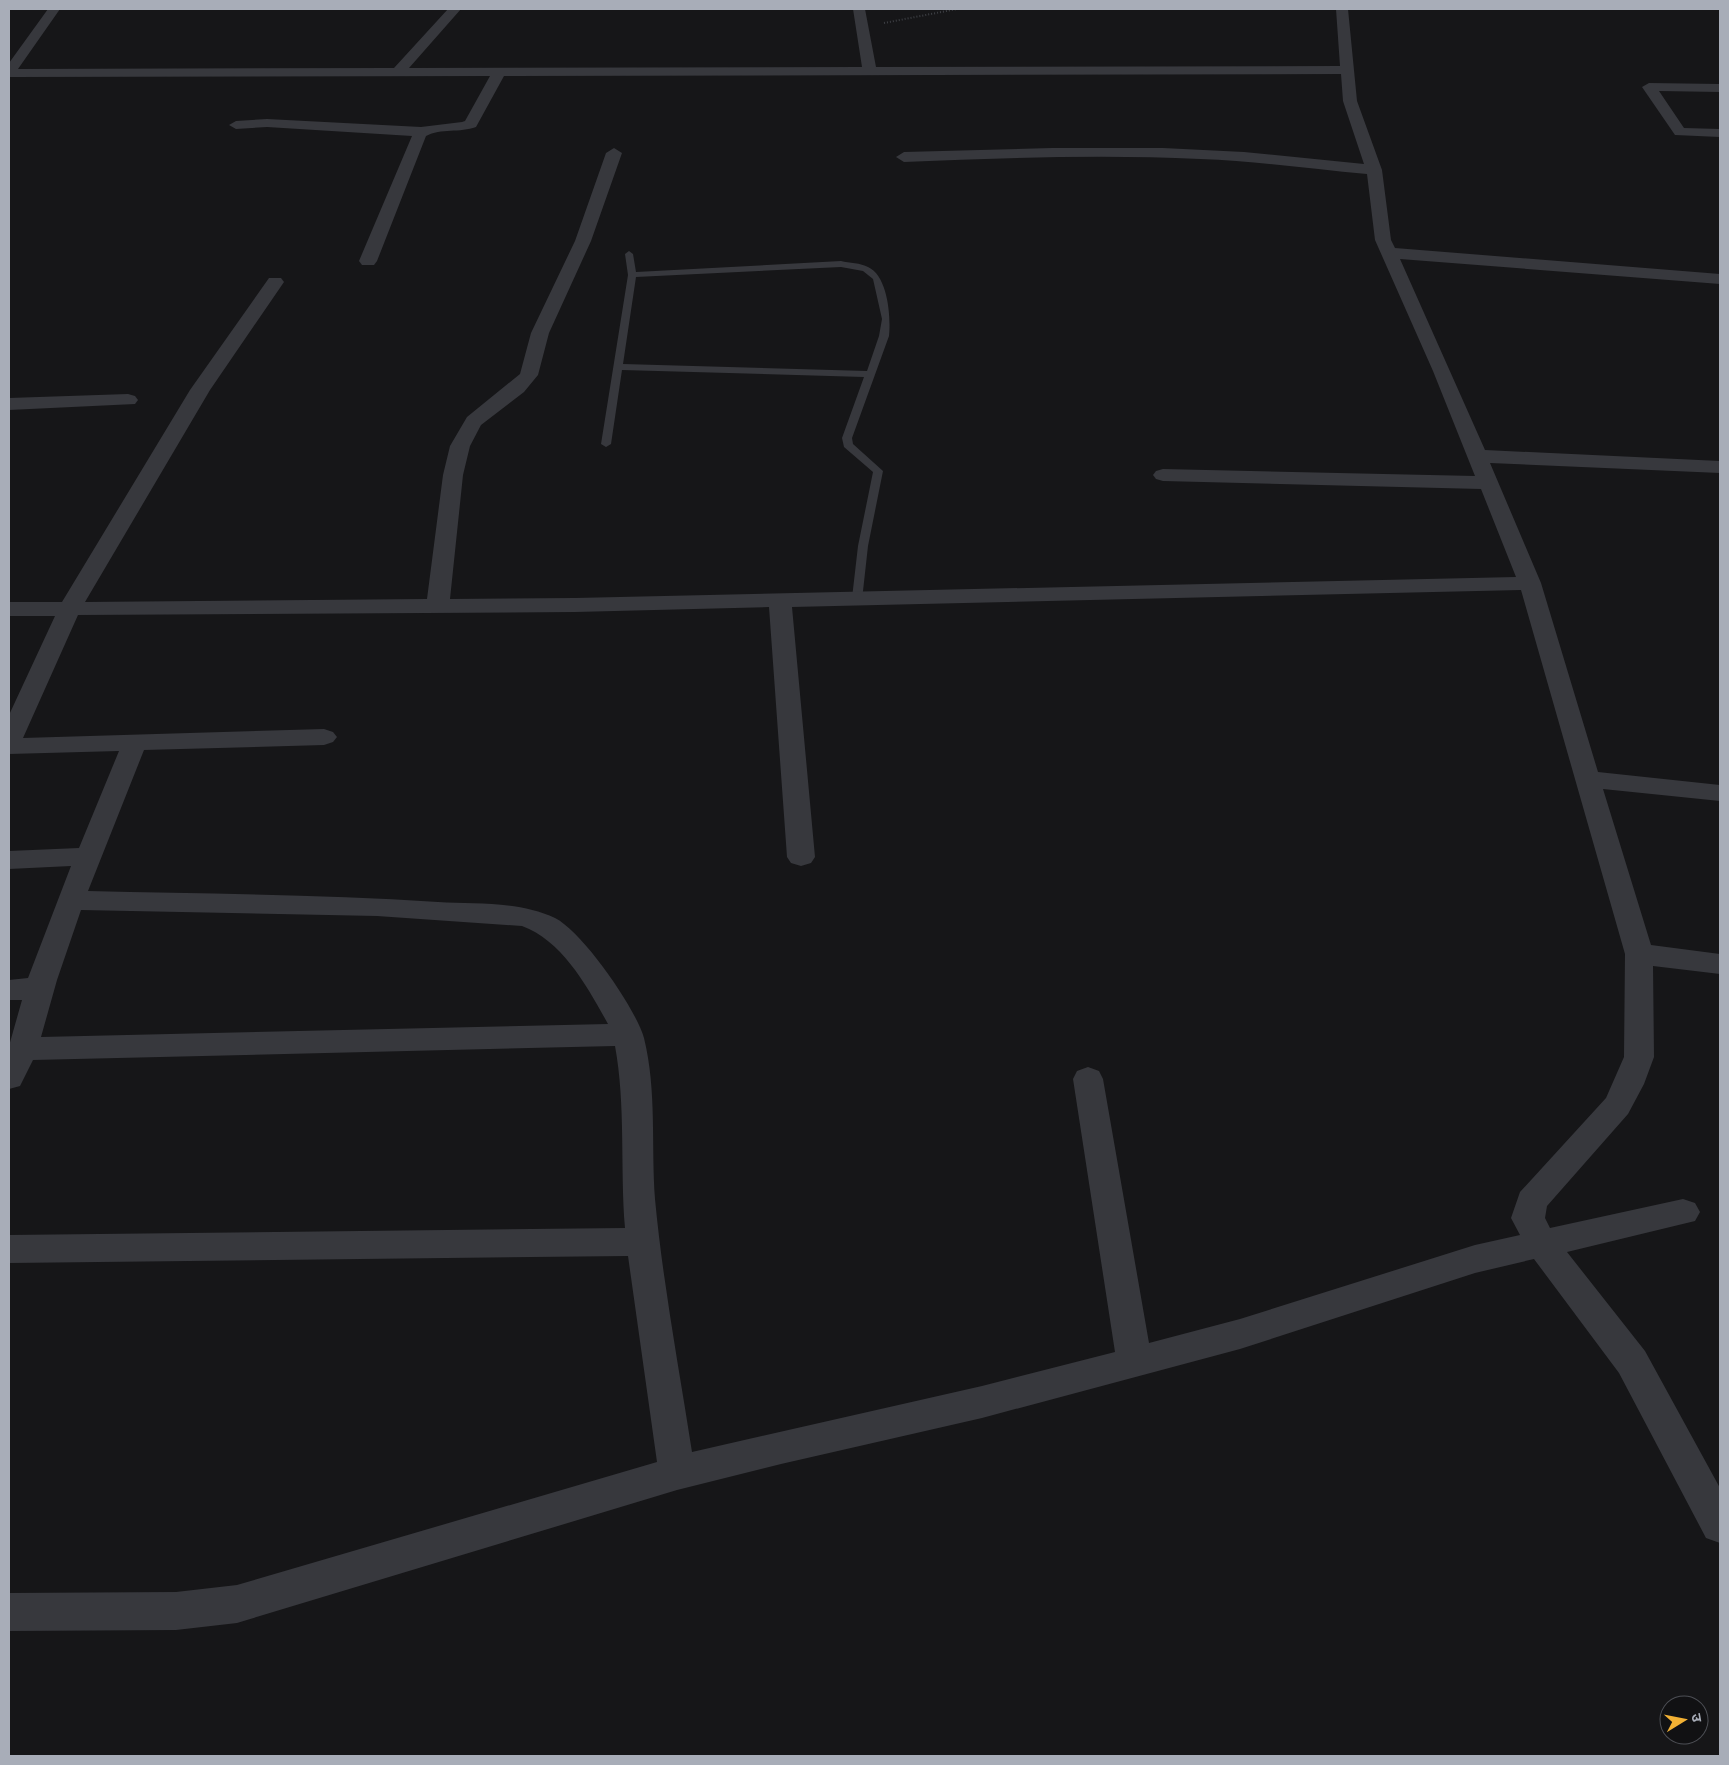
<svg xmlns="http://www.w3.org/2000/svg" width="1729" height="1765" font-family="Barlow,'Noto Sans Devanagari',sans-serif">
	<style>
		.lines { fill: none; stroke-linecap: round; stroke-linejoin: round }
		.path { stroke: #3d3f44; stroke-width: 2; stroke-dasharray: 1 2; stroke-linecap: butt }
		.lane { fill: #37383d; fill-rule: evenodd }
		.street { fill: #37383d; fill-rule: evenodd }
	</style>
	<rect width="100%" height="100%" fill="#161618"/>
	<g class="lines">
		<path class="path" d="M 884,23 L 957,9"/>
		<path class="lane" d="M 629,251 L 633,254 L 636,272 L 841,261 C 849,263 861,263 868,267 C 888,276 891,317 889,336 L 852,438 L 853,444 L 883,471 L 868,546 L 862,600 L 858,601 L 852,598 L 858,546 L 873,472 L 844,447 L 842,438 L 864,377 L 622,370 L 611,444 L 606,447 L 601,444 L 628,275 L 625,254 ZM 841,267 L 863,271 L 873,279 L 882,319 L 879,336 L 867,371 L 623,364 L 636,277 Z"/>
		<path class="street" d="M 48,9 L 60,9 L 18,69 L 394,68 L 448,9 L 461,9 L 409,68 L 862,67 L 853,9 L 865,9 L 876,67 L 1340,66 L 1336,9 L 1348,9 L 1357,101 L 1382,170 L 1391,240 L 1395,248 L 1720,274 L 1720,284 L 1400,259 L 1485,450 L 1720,461 L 1720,473 L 1490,463 L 1541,583 L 1598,772 L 1720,785 L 1720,801 L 1603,789 L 1651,945 L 1720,954 L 1720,974 L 1653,966 L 1654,1057 L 1644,1084 L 1628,1114 L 1547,1206 L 1545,1218 L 1550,1228 L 1683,1199 L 1695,1203 L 1700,1212 L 1695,1221 L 1567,1252 L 1645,1351 L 1720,1488 L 1720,1543 L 1706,1538 L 1619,1373 L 1534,1259 L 1475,1273 L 1240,1349 L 982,1418 L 781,1464 L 677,1490 L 237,1623 L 176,1630 L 9,1631 L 9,1593 L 176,1592 L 237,1585 L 657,1462 L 628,1256 L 9,1263 L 9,1235 L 625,1228 C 620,1168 626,1106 615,1046 L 33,1060 L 20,1086 L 9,1089 L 9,1046 L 22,1000 L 9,1000 L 9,980 L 28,978 L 71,866 L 9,869 L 9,851 L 79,848 L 119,751 L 9,754 L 9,715 L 55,616 L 9,616 L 9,602 L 62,602 L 190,390 L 269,278 L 281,278 L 284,282 L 210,390 L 85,602 L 427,599 L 443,475 L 450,446 L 467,417 L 520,374 L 531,333 L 575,241 L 606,153 L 614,148 L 622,153 L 591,241 L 549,333 L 538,375 L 524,392 L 481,425 L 470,446 L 463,475 L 450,599 L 575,598 L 1516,577 L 1481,489 L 1163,481 L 1156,479 L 1153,475 L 1156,471 L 1163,469 L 1475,476 L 1433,371 L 1375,240 L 1367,174 C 1311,169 1256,161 1200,159 C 1102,154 1003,158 904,162 L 896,157 L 904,152 L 1052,148 L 1163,148 L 1244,152 L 1364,164 L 1343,101 L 1341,74 L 504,76 L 476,127 C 460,133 441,128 426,136 L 377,261 L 374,265 L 362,265 L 359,261 L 412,136 L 267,127 L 236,129 L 229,125 L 236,121 L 267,119 L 421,127 L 462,122 L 465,121 L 490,76 L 9,77 L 9,63 ZM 1521,590 L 1625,954 L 1624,1057 L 1606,1098 L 1520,1192 L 1511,1218 L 1520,1235 L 1475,1245 L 1240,1319 L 1149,1343 L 1103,1079 L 1099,1071 L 1088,1067 L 1077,1071 L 1073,1079 L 1115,1352 L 982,1386 L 692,1452 C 679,1368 663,1284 655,1199 C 651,1146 657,1091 644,1038 C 636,1009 583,932 555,918 C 520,901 476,904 438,902 C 321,894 205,894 88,891 L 144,750 L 324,745 L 333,742 L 337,737 L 333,732 L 324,729 L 23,738 L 78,615 L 575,612 L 769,607 L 787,857 L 791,863 L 801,866 L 811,863 L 815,857 L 792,607 ZM 81,910 L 377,916 L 522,926 C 563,941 588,988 608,1024 L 41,1037 L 57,980 Z
			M 1649,83 L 1720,84 L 1720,92 L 1659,91 L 1684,128 L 1720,129 L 1720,137 L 1675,135 L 1642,87 Z
			M 128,394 L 135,396 L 138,400 L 135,404 L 9,410 L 9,398 Z"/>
	</g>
	<rect width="1729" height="1765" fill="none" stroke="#a8adb8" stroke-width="20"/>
	<g transform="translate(1684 1720) rotate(80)"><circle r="24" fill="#111113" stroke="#4d4f55"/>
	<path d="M0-4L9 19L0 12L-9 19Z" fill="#f2b134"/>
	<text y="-8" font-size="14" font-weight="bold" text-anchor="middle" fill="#a8adb8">उ</text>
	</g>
</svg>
